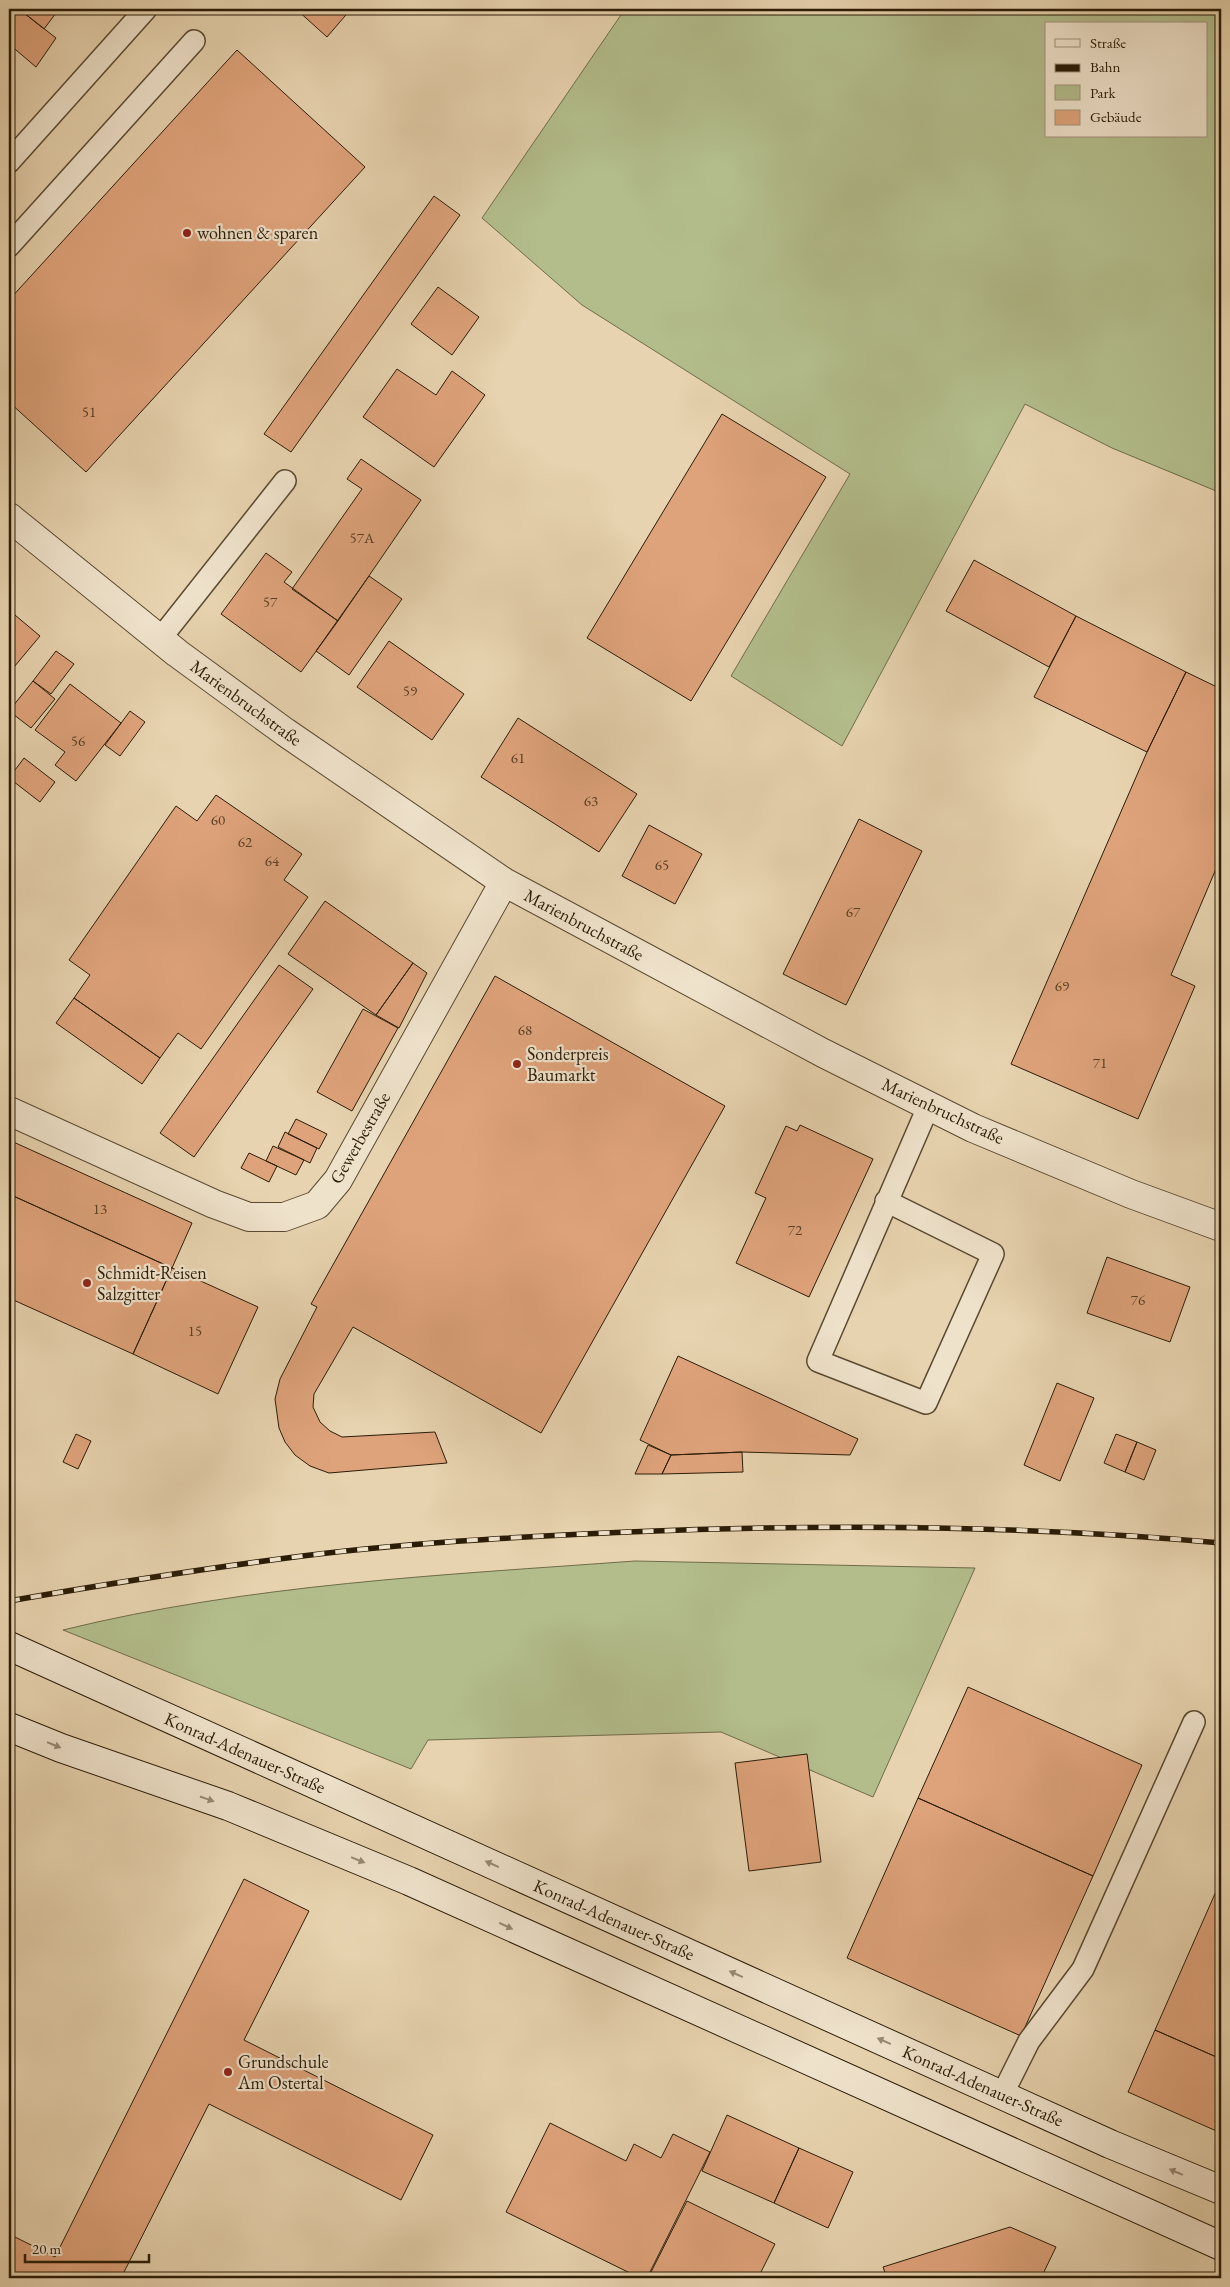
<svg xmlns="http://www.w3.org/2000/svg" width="1230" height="2287" font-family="'EB Garamond',serif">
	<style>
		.green { fill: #b3bd8c; stroke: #6f6c4a; fill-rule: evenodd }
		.building { fill: #dfa37b; stroke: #2b1c07 }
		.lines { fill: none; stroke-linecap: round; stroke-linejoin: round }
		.lane-casing { stroke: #5a4a31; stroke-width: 24 }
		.street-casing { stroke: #5a4a31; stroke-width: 30 }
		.secondary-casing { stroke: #2b1c07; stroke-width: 30 }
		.lane { stroke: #efe2cb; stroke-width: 21 }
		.street { stroke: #efe2cb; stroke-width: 28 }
		.secondary { stroke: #efe2cb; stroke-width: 28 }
		.rail-casing { stroke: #2b1c07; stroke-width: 5.5 }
		.rail { stroke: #efe2cb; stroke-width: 4; stroke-dasharray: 11; stroke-linecap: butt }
		.oneway { fill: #978973 }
		.poi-dot { fill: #8f2418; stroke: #efe2cb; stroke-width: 2 }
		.labels { text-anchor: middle; stroke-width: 4.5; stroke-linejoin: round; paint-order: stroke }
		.number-label { font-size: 15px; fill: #583e24 }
		.poi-label { font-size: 18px; fill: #2b1c07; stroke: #efe2cb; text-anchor: start }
		.street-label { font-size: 18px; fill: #2b1c07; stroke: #efe2cb }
	</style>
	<rect width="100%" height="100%" fill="#e7d3af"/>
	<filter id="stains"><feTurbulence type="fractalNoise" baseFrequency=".004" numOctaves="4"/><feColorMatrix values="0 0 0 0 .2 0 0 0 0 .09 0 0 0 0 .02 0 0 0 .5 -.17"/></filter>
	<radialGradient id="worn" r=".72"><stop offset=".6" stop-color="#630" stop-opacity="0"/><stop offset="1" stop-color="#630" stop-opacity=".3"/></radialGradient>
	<path class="green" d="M 625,9 L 1221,9 L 1221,493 L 1112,448 L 1025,404 L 842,746 L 731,676 L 850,474 L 582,305 L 482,218 ZM 1046,24 L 1206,24 L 1206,136 L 1046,136 Z
		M 635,1561 L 975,1568 L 873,1797 L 721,1732 L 428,1740 L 411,1769 L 63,1630 C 250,1584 444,1575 635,1561 Z"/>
	<path class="building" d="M 9,9 L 19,9 L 56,38 L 36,67 L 9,44 Z
		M 19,9 L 59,9 L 44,29 Z
		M 296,9 L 351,9 L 327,37 Z
		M 237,50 L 365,167 L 86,472 L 9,402 L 9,300 Z
		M 434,196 L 460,215 L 291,452 L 264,434 Z
		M 438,287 L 479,317 L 452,355 L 411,324 Z
		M 397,369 L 436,395 L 452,371 L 485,395 L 434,467 L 363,417 Z
		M 722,414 L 826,477 L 691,701 L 587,638 Z
		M 361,459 L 421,500 L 338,621 L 292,589 L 362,489 L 347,479 Z
		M 266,553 L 292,572 L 284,582 L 338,621 L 301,672 L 221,614 Z
		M 974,560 L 1076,616 L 1049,667 L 946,611 Z
		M 369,576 L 402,599 L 349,675 L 316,651 Z
		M 9,610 L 40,636 L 9,673 Z
		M 1076,616 L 1186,672 L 1147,752 L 1034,697 Z
		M 389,641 L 464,694 L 432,740 L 357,687 Z
		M 56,651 L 74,664 L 51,694 L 33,681 Z
		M 1186,672 L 1221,689 L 1221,857 L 1171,975 L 1195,986 L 1138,1119 L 1011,1064 L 1147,752 Z
		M 33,681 L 55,699 L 31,728 L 9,711 Z
		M 70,684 L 121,723 L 76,781 L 55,765 L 65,752 L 35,730 Z
		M 130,711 L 145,722 L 120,756 L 105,745 Z
		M 518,718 L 637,794 L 599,852 L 481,777 Z
		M 24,758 L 55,782 L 40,802 L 9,778 Z
		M 216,795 L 302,854 L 284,880 L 308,897 L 201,1049 L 178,1033 L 160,1058 L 74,998 L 90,975 L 69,960 L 176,806 L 197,821 Z
		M 859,819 L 922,851 L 846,1005 L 783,974 Z
		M 649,825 L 702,854 L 675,904 L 622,876 Z
		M 325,901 L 413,963 L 376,1015 L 288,954 Z
		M 413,963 L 427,973 L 399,1028 L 376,1015 Z
		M 279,965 L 313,989 L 194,1157 L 160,1133 Z
		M 495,976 L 725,1106 L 541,1433 L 353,1327 L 314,1394 L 313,1407 L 320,1422 L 330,1431 L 342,1437 L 435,1432 L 447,1463 L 329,1473 L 310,1466 L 295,1455 L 285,1442 L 279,1428 L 275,1399 L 280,1379 L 317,1307 L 311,1304 Z
		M 74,998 L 160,1058 L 142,1084 L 56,1023 Z
		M 363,1009 L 398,1028 L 352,1111 L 317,1092 Z
		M 296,1119 L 327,1134 L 319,1149 L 288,1134 Z
		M 800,1125 L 873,1159 L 809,1297 L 736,1263 L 766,1198 L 755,1193 L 786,1126 L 797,1131 Z
		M 285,1132 L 317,1148 L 310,1163 L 278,1147 Z
		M 9,1140 L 192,1223 L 172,1268 L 9,1194 Z
		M 273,1146 L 304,1160 L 296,1175 L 266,1161 Z
		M 249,1153 L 277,1166 L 269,1182 L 241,1168 Z
		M 9,1194 L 172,1268 L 133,1354 L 9,1298 Z
		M 1107,1257 L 1190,1287 L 1170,1342 L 1087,1313 Z
		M 172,1268 L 258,1307 L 218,1394 L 133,1354 Z
		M 678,1356 L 858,1439 L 850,1455 L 742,1452 L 671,1455 L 640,1440 Z
		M 1057,1383 L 1094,1398 L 1060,1481 L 1024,1465 Z
		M 76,1434 L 91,1441 L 78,1469 L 63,1462 Z
		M 1116,1434 L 1137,1442 L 1125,1472 L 1104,1463 Z
		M 1137,1442 L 1156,1450 L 1144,1480 L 1125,1472 Z
		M 648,1445 L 671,1455 L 662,1474 L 635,1474 Z
		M 742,1452 L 743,1472 L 662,1474 L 671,1455 Z
		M 968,1687 L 1142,1765 L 1093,1876 L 918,1798 Z
		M 807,1754 L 821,1862 L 749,1871 L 735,1763 Z
		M 918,1798 L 1093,1876 L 1021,2036 L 847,1958 Z
		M 244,1879 L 309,1911 L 244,2040 L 433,2135 L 401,2200 L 209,2104 L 121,2278 L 9,2278 L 9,2234 L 55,2257 Z
		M 1221,1880 L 1221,2059 L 1155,2030 Z
		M 1155,2030 L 1221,2059 L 1221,2133 L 1128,2092 Z
		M 727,2115 L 799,2148 L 774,2203 L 702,2171 Z
		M 550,2123 L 626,2161 L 634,2144 L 661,2158 L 673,2134 L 710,2152 L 647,2278 L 640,2278 L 506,2212 Z
		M 799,2148 L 853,2172 L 828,2228 L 774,2203 Z
		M 687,2201 L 775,2244 L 758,2278 L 648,2278 Z
		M 1010,2227 L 1056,2247 L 1041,2278 L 887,2278 L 883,2267 Z"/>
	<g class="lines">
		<g class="lane-casing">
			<path id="lane" d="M 9,162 L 146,9
				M 9,246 L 194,41
				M 160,639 L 285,481
				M 886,1201 L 993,1254 L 926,1403 L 818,1361 L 929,1105
				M 1002,2095 L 1029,2041 L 1083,1969 L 1194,1722"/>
		</g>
		<g class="street-casing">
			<path id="street" d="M 9,517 L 177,653 L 285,732 L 504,882 L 823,1053 L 973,1128 L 1131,1194 L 1221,1227
				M 9,1111 L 214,1204 L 249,1217 L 284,1217 L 317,1205 L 338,1180 L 504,882"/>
		</g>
		<g class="secondary-casing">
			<path id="secondary" d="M 9,1646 L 1110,2144 L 1221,2190
				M 9,1727 L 61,1748 L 228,1806 L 409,1881 L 1221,2246"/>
		</g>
		<use href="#lane" class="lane"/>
		<use href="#street" class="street"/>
		<use href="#secondary" class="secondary"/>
		<g class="rail-casing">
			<path id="rail" d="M 9,1601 C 101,1585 194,1570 287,1558 C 400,1543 514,1537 628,1532 C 826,1524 1024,1525 1221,1543"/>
		</g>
		<use href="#rail" class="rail"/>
	</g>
	<defs><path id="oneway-solid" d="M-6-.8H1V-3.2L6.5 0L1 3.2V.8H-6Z" transform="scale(1.25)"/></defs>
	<g class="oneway">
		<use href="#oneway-solid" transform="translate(54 1745) rotate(22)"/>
		<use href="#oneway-solid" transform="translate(207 1799) rotate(19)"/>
		<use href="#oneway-solid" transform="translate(358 1860) rotate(22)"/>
		<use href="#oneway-solid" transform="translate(492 1864) rotate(-156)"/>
		<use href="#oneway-solid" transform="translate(506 1926) rotate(25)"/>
		<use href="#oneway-solid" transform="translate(736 1974) rotate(-156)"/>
		<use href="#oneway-solid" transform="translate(884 2041) rotate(-156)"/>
		<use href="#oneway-solid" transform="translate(1176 2172) rotate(-157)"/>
	</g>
	<g class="poi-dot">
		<circle cx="187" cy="233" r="5"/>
		<circle cx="517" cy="1064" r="5"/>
		<circle cx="87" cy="1283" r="5"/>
		<circle cx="228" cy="2072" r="5"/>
	</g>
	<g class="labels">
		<g class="number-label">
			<text x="89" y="417">51</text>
			<text x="362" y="543">57A</text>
			<text x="270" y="607">57</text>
			<text x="410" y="696">59</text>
			<text x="78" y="746">56</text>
			<text x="518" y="763">61</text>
			<text x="591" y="806">63</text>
			<text x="218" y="825">60</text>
			<text x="245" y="847">62</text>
			<text x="272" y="866">64</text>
			<text x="662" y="870">65</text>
			<text x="853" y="917">67</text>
			<text x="1062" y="991">69</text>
			<text x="525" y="1035">68</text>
			<text x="1100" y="1068">71</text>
			<text x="100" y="1214">13</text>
			<text x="795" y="1235">72</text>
			<text x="1138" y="1305">76</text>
			<text x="195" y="1336">15</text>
		</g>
		<g class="poi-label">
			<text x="197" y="239">wohnen &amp; sparen</text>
			<text x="527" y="1060">Sonderpreis<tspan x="527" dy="21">Baumarkt</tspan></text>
			<text x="97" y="1279">Schmidt-Reisen<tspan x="97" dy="21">Salzgitter</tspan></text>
			<text x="238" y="2068">Grundschule<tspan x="238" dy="21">Am Ostertal</tspan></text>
		</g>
		<g class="street-label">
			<text transform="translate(246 703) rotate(36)" y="6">Marienbruchstraße</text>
			<text transform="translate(584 925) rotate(28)" y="6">Marienbruchstraße</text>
			<text transform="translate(943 1111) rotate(25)" y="6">Marienbruchstraße</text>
			<text transform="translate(360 1138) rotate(-60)" y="6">Gewerbestraße</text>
			<text transform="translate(245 1753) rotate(24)" y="6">Konrad-Adenauer-Straße</text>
			<text transform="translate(614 1920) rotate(24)" y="6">Konrad-Adenauer-Straße</text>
			<text transform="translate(983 2086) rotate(24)" y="6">Konrad-Adenauer-Straße</text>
		</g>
	</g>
	<rect width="1230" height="2287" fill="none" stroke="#e7d3af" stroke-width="30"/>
	<rect x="10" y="10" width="1210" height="2267" fill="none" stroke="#2b1c07" stroke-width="2.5"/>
	<rect x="15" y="15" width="1200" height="2257" fill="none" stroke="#2b1c07"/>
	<rect x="1045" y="22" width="162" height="115" fill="#efe2cb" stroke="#a1937d"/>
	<rect x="1055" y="39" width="25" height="8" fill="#efe2cb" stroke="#a1937d"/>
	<text x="1090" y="48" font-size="15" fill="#2b1c07">Straße</text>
	<rect x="1055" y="64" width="25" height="8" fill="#2b1c07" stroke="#a1937d"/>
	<text x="1090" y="72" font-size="15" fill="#2b1c07">Bahn</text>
	<rect x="1055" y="85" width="25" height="15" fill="#b3bd8c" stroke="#a1937d"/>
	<text x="1090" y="98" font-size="15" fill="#2b1c07">Park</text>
	<rect x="1055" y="110" width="25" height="15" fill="#dfa37b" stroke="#a1937d"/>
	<text x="1090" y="122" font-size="15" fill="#2b1c07">Gebäude</text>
	<path d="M25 2254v8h124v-8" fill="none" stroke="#2b1c07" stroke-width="2.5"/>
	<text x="32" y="2254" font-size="15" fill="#2b1c07" stroke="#efe2cb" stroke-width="4" paint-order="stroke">20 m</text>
	<rect width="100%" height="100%" filter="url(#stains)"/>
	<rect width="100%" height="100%" fill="url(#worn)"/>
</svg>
